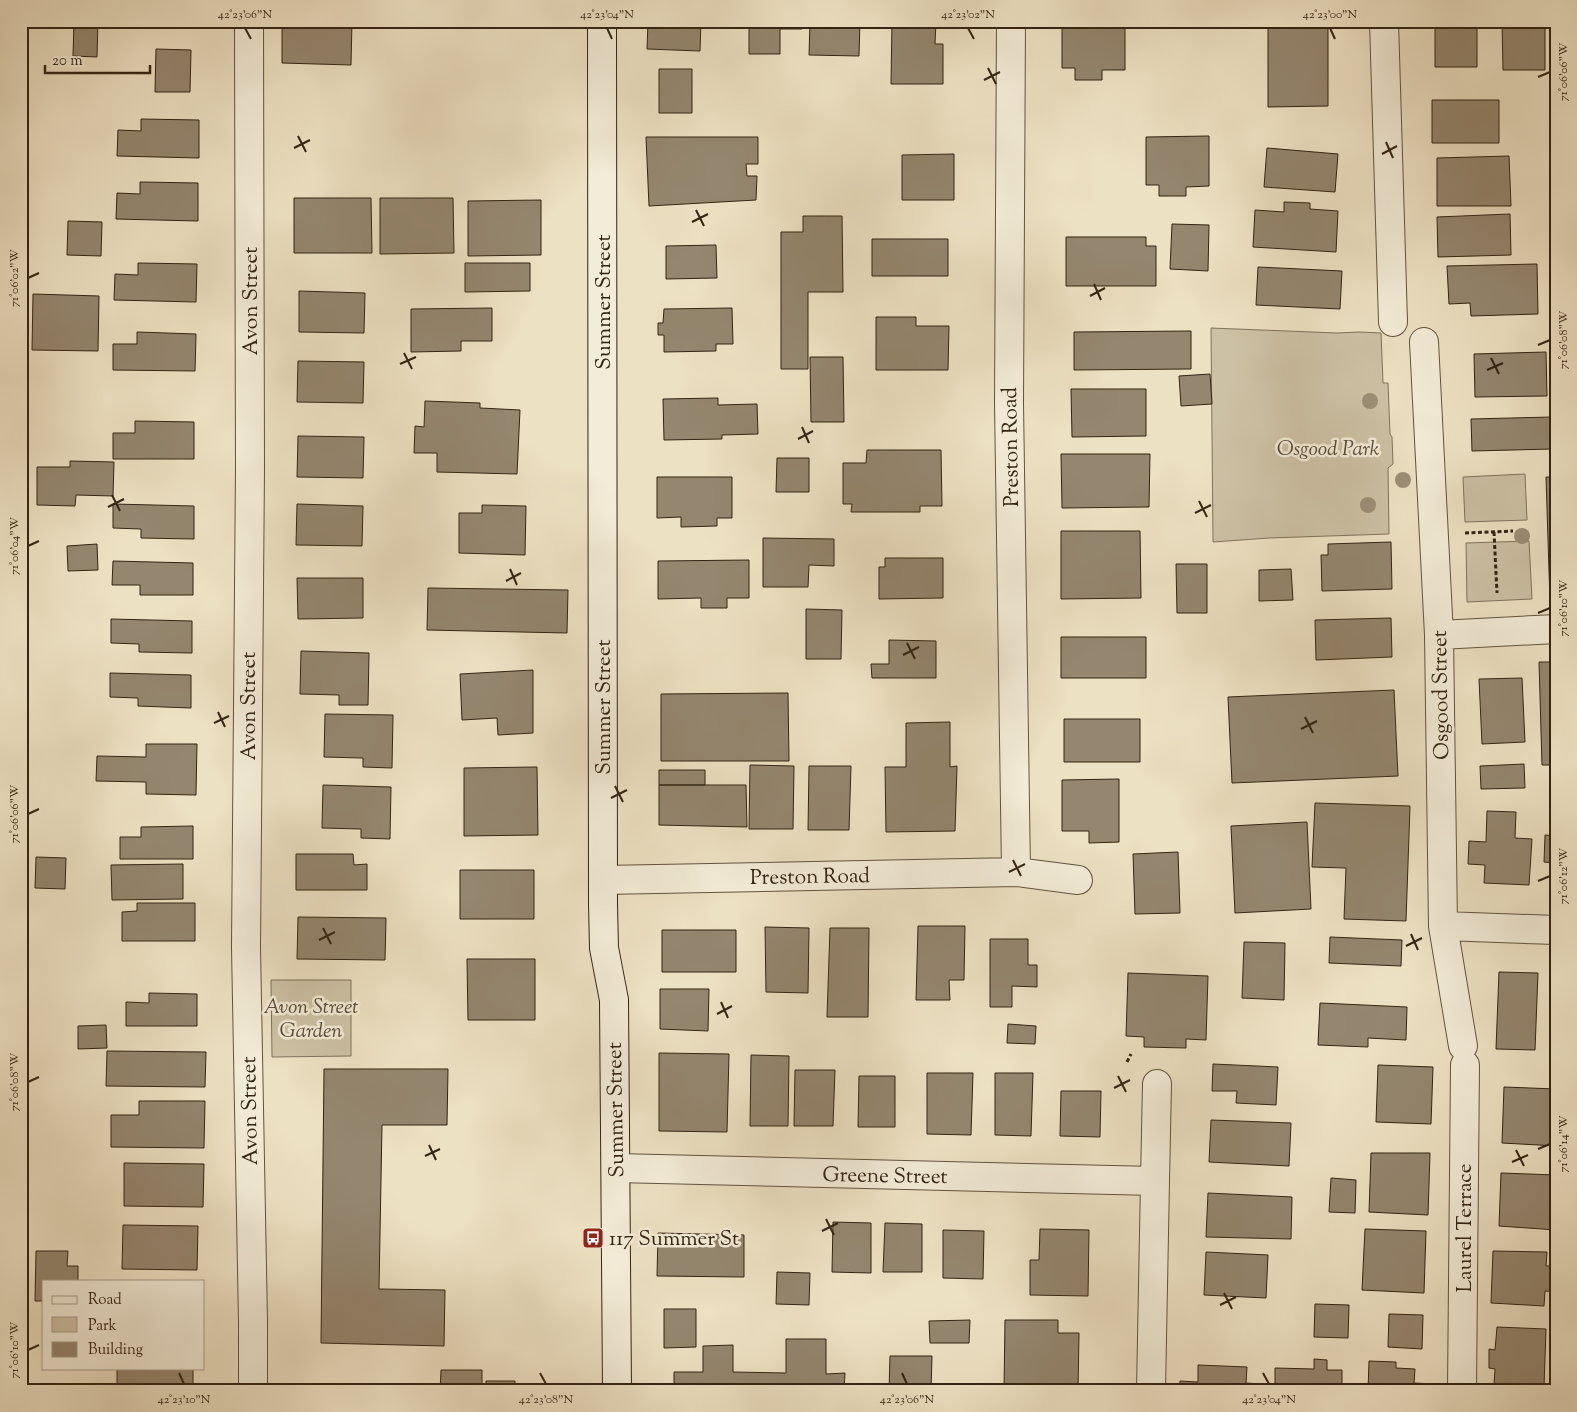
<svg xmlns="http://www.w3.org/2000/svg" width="1577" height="1412" font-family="'Sorts Mill Goudy',serif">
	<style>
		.green { fill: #cdc1a5; stroke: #80725c }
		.building { fill: #94866f; stroke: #332413 }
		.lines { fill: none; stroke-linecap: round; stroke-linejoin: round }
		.minor-casing { stroke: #62533f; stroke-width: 30 }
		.secondary-casing { stroke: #332413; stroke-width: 30 }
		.path { stroke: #332413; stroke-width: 3; stroke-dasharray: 4 2.5; stroke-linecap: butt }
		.minor { stroke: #f3ecd8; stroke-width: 28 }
		.secondary { stroke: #f3ecd8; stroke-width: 28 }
		.tree { fill: #9c8e77 }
		.ticks { fill: none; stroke: #332413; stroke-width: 2 }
		.labels { text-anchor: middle; stroke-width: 5; stroke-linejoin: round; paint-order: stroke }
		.street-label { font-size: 21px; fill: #332413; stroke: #f3ecd8 }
		.park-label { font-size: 21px; font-style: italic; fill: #5a4b38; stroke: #f3ecd8 }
		.poi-label { font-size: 21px; fill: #332413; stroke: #f3ecd8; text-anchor: start }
		.neatline { fill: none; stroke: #332413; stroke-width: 2 }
		.ticks-label { font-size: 12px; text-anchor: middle; fill: #332413 }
	</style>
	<rect width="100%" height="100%" fill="#ede1c3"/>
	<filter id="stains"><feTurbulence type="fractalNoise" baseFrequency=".004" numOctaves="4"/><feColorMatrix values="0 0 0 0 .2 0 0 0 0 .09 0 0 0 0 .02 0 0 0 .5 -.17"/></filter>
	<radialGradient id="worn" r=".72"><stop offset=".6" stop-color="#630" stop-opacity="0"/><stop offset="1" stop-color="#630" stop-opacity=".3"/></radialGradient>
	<path class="green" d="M 1211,328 L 1337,333 L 1359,332 L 1381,333 L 1383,383 L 1388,383 L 1390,434 L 1392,437 L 1393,464 L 1388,468 L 1389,534 L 1269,538 L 1213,542 Z
		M 1525,474 L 1527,520 L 1465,522 L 1463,477 Z
		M 1529,541 L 1532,599 L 1467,602 L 1466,543 Z
		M 271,980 L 351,980 L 351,1056 L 272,1057 Z"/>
	<path class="building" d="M 74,21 L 98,21 L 97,57 L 73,56 Z
		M 282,21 L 352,21 L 351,65 L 282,63 Z
		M 648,21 L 701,21 L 700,51 L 647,49 Z
		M 749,21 L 802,21 L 802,29 L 780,29 L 780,54 L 749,54 Z
		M 810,21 L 860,21 L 859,56 L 809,55 Z
		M 892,21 L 936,21 L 935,44 L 943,44 L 943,84 L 891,84 Z
		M 1062,21 L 1125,21 L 1125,70 L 1102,70 L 1102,80 L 1075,80 L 1075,68 L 1062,68 Z
		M 1268,21 L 1328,21 L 1328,106 L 1268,107 Z
		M 1435,21 L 1477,21 L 1477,67 L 1435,67 Z
		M 1502,21 L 1545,21 L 1545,70 L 1503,70 Z
		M 156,49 L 191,50 L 190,92 L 155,92 Z
		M 659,69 L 692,69 L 692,113 L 659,113 Z
		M 1432,100 L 1499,100 L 1499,143 L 1432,143 Z
		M 141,119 L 199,120 L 199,158 L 117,156 L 118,130 L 141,131 Z
		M 1209,136 L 1209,186 L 1186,187 L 1186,196 L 1159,196 L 1159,185 L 1146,185 L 1146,137 Z
		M 646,137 L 758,137 L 758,164 L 746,164 L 747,176 L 757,176 L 756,200 L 649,206 Z
		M 1267,148 L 1338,154 L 1335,192 L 1264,187 Z
		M 954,154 L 954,200 L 902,200 L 902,155 Z
		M 1509,156 L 1511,206 L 1437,206 L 1437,158 Z
		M 140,182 L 198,183 L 198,221 L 116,219 L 117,193 L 140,194 Z
		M 294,198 L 371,198 L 372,253 L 294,253 Z
		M 380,198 L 453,198 L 454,253 L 380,254 Z
		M 541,200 L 541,255 L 468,256 L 468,201 Z
		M 1284,202 L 1310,203 L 1310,209 L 1338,211 L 1336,252 L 1253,247 L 1255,210 L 1284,212 Z
		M 1510,214 L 1511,255 L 1438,257 L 1437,217 Z
		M 803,216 L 842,216 L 843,292 L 808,292 L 808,369 L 781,369 L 781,232 L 803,232 Z
		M 68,221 L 102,222 L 101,256 L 67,255 Z
		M 1172,224 L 1209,225 L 1208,271 L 1170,269 Z
		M 1066,237 L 1146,237 L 1146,246 L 1156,246 L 1156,286 L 1066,286 Z
		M 872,239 L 948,239 L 948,276 L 872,276 Z
		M 716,245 L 717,278 L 666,279 L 666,246 Z
		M 138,263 L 197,264 L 196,302 L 114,300 L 115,274 L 138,275 Z
		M 465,263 L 530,263 L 530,291 L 465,292 Z
		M 1537,264 L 1538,314 L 1471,316 L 1470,303 L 1449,304 L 1447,266 Z
		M 1258,267 L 1342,271 L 1340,309 L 1256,305 Z
		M 299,291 L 365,293 L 364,333 L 299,332 Z
		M 33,294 L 99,296 L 98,351 L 32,350 Z
		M 492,308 L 492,341 L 461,341 L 461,351 L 411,352 L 411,309 Z
		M 732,308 L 733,344 L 716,344 L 716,351 L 664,352 L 664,335 L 658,335 L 658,323 L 663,323 L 664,309 Z
		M 876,317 L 916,317 L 916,326 L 949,326 L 948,370 L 876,370 Z
		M 1191,331 L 1191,369 L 1074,370 L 1074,332 Z
		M 137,332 L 196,334 L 195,371 L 113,370 L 113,344 L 137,344 Z
		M 1546,352 L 1547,396 L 1475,397 L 1474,354 Z
		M 810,357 L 843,357 L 844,422 L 811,422 Z
		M 298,361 L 364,362 L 363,403 L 297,402 Z
		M 1210,374 L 1212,404 L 1181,406 L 1179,376 Z
		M 1071,389 L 1146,389 L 1146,436 L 1072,437 Z
		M 718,398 L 718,405 L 757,404 L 758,434 L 722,435 L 722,439 L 664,440 L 663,399 Z
		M 425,401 L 480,403 L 480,408 L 520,410 L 517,474 L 437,472 L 437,453 L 414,453 L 415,426 L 424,427 Z
		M 1552,417 L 1553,449 L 1472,451 L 1471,419 Z
		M 135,421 L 194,422 L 194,459 L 113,459 L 113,433 L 135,433 Z
		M 298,436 L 364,437 L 363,478 L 297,477 Z
		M 867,450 L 941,450 L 942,506 L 920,506 L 920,512 L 851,512 L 852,504 L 843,504 L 843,463 L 866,463 Z
		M 1061,454 L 1150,454 L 1149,507 L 1062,508 Z
		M 777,458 L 809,458 L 809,492 L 776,492 Z
		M 70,461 L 114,462 L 113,496 L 76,495 L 75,506 L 37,505 L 37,467 L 70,467 Z
		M 657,477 L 732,477 L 732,518 L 717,518 L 717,526 L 681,527 L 681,517 L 657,518 Z
		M 1546,477 L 1556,477 L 1556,602 L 1550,602 Z
		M 113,504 L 194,506 L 194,539 L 141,538 L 141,529 L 113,528 Z
		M 297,504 L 363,506 L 362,546 L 296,545 Z
		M 482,505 L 526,506 L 525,555 L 459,553 L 459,513 L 482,513 Z
		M 1061,531 L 1140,531 L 1141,598 L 1061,599 Z
		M 763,538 L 834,539 L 834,566 L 809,565 L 808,587 L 763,587 Z
		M 1391,542 L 1392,589 L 1322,591 L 1321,555 L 1328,555 L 1328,544 Z
		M 97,544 L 98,570 L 68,571 L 67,546 Z
		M 885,558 L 943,558 L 943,598 L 879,599 L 879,567 L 885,567 Z
		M 749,560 L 749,598 L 727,598 L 727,608 L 701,608 L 701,598 L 658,599 L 658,561 Z
		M 113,561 L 193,563 L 193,595 L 140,595 L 140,585 L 112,585 Z
		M 1176,564 L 1207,564 L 1207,613 L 1177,613 Z
		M 1291,569 L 1293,600 L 1259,601 L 1259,570 Z
		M 297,578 L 363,578 L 363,618 L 298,619 Z
		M 428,588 L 568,590 L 567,633 L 427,630 Z
		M 806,609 L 842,610 L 841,659 L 806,659 Z
		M 1391,618 L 1392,657 L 1316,660 L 1315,620 Z
		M 111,619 L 192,621 L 192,653 L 139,652 L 139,644 L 111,643 Z
		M 1061,637 L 1146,637 L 1146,678 L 1061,678 Z
		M 889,640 L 936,641 L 936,678 L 872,678 L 871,664 L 889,664 Z
		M 301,651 L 369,653 L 368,705 L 339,705 L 339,695 L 300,694 Z
		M 1539,662 L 1556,662 L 1556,765 L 1542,765 Z
		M 533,670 L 533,733 L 498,735 L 497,718 L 462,720 L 460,674 Z
		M 110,673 L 191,675 L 191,708 L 138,706 L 138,698 L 110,697 Z
		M 1522,678 L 1525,742 L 1482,744 L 1479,679 Z
		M 1394,690 L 1398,776 L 1232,783 L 1228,697 Z
		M 788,693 L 789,761 L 661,761 L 661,694 Z
		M 325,714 L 393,715 L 392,768 L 363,767 L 363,758 L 324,757 Z
		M 1064,719 L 1140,719 L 1140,762 L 1064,762 Z
		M 950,722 L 950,767 L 957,766 L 955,831 L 886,832 L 885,767 L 906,767 L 906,723 Z
		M 146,744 L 197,744 L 196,795 L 146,794 L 146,782 L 96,781 L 97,756 L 146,757 Z
		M 1524,764 L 1525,788 L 1481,789 L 1480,766 Z
		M 750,765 L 794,766 L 793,829 L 749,829 Z
		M 809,766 L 851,766 L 849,830 L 808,830 Z
		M 537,767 L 538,835 L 464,836 L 464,768 Z
		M 659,770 L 705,770 L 705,785 L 659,785 Z
		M 1119,779 L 1119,842 L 1089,843 L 1089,831 L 1062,831 L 1062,780 Z
		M 323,785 L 391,787 L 390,839 L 361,838 L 361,829 L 322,828 Z
		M 659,785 L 746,785 L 747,827 L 659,825 Z
		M 1315,803 L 1410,806 L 1406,921 L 1344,919 L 1346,868 L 1312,867 Z
		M 1487,811 L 1516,812 L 1515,838 L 1532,839 L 1529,885 L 1484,883 L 1485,865 L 1468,864 L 1469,841 L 1486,842 Z
		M 1307,822 L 1311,909 L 1235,913 L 1231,826 Z
		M 193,826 L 193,859 L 120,859 L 120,837 L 141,837 L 141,827 Z
		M 1545,835 L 1556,836 L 1556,863 L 1544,862 Z
		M 1178,852 L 1180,913 L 1135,914 L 1133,854 Z
		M 296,854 L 353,854 L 354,865 L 367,864 L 367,890 L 296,890 Z
		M 36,857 L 66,858 L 65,889 L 35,888 Z
		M 183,864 L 183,899 L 112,900 L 111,865 Z
		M 460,870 L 534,870 L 534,919 L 460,919 Z
		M 137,903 L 195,903 L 195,941 L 122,941 L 122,912 L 137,911 Z
		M 298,917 L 386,918 L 385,960 L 297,959 Z
		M 918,926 L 965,926 L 964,980 L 949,980 L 950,1000 L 916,1000 Z
		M 765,927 L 809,928 L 808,993 L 766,992 Z
		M 830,928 L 869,928 L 868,1017 L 827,1017 Z
		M 662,930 L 736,930 L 736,972 L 662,972 Z
		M 1330,937 L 1402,940 L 1401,966 L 1329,963 Z
		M 990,939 L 1028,939 L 1028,965 L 1037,965 L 1037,987 L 1012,986 L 1012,1007 L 990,1007 Z
		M 1244,942 L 1285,943 L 1284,1000 L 1242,998 Z
		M 467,959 L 535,959 L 535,1020 L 468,1020 Z
		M 1499,972 L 1538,973 L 1535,1050 L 1496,1049 Z
		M 1128,973 L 1208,976 L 1206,1040 L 1186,1039 L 1186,1048 L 1144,1047 L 1144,1037 L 1126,1036 Z
		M 660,989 L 709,989 L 708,1031 L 660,1029 Z
		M 149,993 L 197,994 L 197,1026 L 126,1026 L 126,1002 L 149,1003 Z
		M 1320,1003 L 1407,1007 L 1406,1040 L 1368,1038 L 1368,1047 L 1318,1045 Z
		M 1008,1024 L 1036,1026 L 1035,1044 L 1007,1043 Z
		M 106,1025 L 107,1048 L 78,1049 L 78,1026 Z
		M 107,1051 L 206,1052 L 205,1087 L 106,1086 Z
		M 659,1053 L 729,1054 L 727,1132 L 659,1131 Z
		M 751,1055 L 789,1056 L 788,1126 L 750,1126 Z
		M 1213,1064 L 1278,1067 L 1276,1105 L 1236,1103 L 1237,1091 L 1212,1091 Z
		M 1378,1065 L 1433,1067 L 1431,1124 L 1376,1122 Z
		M 324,1069 L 448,1069 L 447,1125 L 382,1125 L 379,1289 L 445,1290 L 444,1346 L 321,1343 Z
		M 795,1070 L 835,1070 L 833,1126 L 794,1126 Z
		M 927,1073 L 973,1073 L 971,1135 L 927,1134 Z
		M 995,1073 L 1033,1073 L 1031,1136 L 995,1135 Z
		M 859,1076 L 895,1076 L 895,1127 L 858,1127 Z
		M 1504,1087 L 1556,1089 L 1556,1146 L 1502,1143 Z
		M 1061,1091 L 1101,1091 L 1100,1137 L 1060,1136 Z
		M 139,1101 L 205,1101 L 204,1148 L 111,1147 L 111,1115 L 139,1115 Z
		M 1211,1120 L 1291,1123 L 1289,1166 L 1209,1162 Z
		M 1371,1153 L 1430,1153 L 1428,1215 L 1369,1212 Z
		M 124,1163 L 204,1164 L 203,1207 L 124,1206 Z
		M 1501,1173 L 1556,1175 L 1556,1230 L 1499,1226 Z
		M 1331,1178 L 1356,1180 L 1355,1213 L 1329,1212 Z
		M 1208,1193 L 1292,1197 L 1291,1239 L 1206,1237 Z
		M 833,1222 L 871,1223 L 871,1273 L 832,1272 Z
		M 885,1223 L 922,1224 L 922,1272 L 883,1272 Z
		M 123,1225 L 198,1226 L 197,1270 L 122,1269 Z
		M 1040,1229 L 1089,1230 L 1088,1296 L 1030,1295 L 1030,1260 L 1039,1260 Z
		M 1365,1229 L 1426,1231 L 1424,1293 L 1362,1290 Z
		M 943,1230 L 984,1231 L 983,1279 L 943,1278 Z
		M 658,1233 L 744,1235 L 744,1277 L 657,1276 Z
		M 36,1251 L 68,1251 L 67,1266 L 78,1266 L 78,1281 L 44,1281 L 44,1301 L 35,1301 Z
		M 1493,1251 L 1547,1252 L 1546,1266 L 1556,1266 L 1556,1292 L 1545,1291 L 1544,1306 L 1491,1303 Z
		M 1206,1252 L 1268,1255 L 1266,1298 L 1204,1295 Z
		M 777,1272 L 810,1273 L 809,1305 L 776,1304 Z
		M 1315,1304 L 1349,1305 L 1348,1338 L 1314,1337 Z
		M 664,1309 L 696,1309 L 696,1347 L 664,1348 Z
		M 1389,1314 L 1423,1315 L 1422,1349 L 1388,1347 Z
		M 970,1320 L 969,1343 L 930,1343 L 929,1321 Z
		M 1005,1320 L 1058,1320 L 1058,1333 L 1079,1333 L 1078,1391 L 1004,1391 Z
		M 1497,1327 L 1546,1329 L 1544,1387 L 1494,1385 L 1495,1369 L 1489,1368 L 1489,1349 L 1495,1350 Z
		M 786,1339 L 826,1339 L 826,1374 L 845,1373 L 844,1391 L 674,1391 L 674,1372 L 703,1372 L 703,1346 L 733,1345 L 733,1372 L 786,1373 Z
		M 890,1356 L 932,1356 L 931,1391 L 889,1391 Z
		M 1314,1359 L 1327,1360 L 1327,1370 L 1342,1370 L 1342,1391 L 1180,1391 L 1180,1381 L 1198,1382 L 1198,1365 L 1247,1367 L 1246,1383 L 1275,1385 L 1275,1368 L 1314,1369 Z
		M 1369,1361 L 1396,1362 L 1396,1368 L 1415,1369 L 1414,1383 L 1434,1384 L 1434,1391 L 1368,1391 Z
		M 117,1368 L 193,1368 L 193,1391 L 117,1391 Z
		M 441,1370 L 482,1370 L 482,1391 L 440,1391 Z
		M 486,1381 L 515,1381 L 515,1389 L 535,1390 L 536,1391 L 486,1391 Z"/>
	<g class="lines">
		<g class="minor-casing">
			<path id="minor" d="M 249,21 L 250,468 L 246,947 L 253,1322 L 253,1391
				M 1384,21 L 1393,322
				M 1424,342 L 1439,635 L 1443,926 L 1463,1046
				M 1439,635 L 1556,629
				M 1016,872 L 1078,880
				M 603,880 L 1016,872 L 1009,403 L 1011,21
				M 1443,926 L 1556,930
				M 616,1168 L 1155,1181 L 1151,1391
				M 1155,1181 L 1157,1084
				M 1462,1391 L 1465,1065"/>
		</g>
		<g class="secondary-casing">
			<path id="secondary" d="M 602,21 L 603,904 L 604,948 L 614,1000 L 617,1391"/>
		</g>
		<path class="path" d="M 1494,532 L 1497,593
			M 1465,533 L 1513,531
			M 1127,1062 L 1131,1054"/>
		<use href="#minor" class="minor"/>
		<use href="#secondary" class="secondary"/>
	</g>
	<g class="tree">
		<circle cx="1370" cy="401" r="8"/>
		<circle cx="1403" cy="480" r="8"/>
		<circle cx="1368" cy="505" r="8"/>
		<circle cx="1522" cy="536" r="8"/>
	</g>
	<path class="ticks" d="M 245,28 L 251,39M 607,28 L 612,39M 968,28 L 974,39M 1330,28 L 1335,39M 988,68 L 996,84M 1538,77 L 1550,72M 984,80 L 1000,72M 298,136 L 306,152M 1386,142 L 1393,158M 294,148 L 310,140M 1382,154 L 1397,146M 696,210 L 704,226M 692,222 L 708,214M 28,278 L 39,273M 1094,284 L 1101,300M 1090,296 L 1105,288M 1538,345 L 1550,340M 404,353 L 412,369M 1491,358 L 1499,374M 400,364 L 416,357M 1487,370 L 1503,363M 802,427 L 809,443M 798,439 L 813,431M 112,495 L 120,511M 1199,501 L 1207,517M 108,507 L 124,499M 1195,513 L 1211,505M 28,546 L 39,541M 510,569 L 517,585M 506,581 L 521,573M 1538,613 L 1550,608M 907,643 L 915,659M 903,655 L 919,647M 218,712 L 225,727M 1305,717 L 1313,733M 214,723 L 229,716M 1301,729 L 1317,721M 615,786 L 623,802M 611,798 L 627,790M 28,814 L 39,809M 1013,860 L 1021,876M 1009,872 L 1025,864M 1538,881 L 1550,876M 323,928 L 331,944M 1411,934 L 1418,950M 319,940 L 335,932M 1406,946 L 1422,938M 721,1002 L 728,1018M 717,1014 L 732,1006M 1118,1076 L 1126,1092M 28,1082 L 39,1077M 1114,1088 L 1130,1080M 429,1145 L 436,1160M 1538,1149 L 1550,1144M 1516,1150 L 1524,1166M 425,1156 L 440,1149M 1512,1162 L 1528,1155M 826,1219 L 834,1235M 822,1231 L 838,1223M 1224,1293 L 1232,1309M 1220,1305 L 1236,1297M 28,1350 L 39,1345M 179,1373 L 184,1384M 540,1373 L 546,1384M 902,1373 L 907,1384M 1263,1373 L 1269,1384"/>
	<defs>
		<g id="bus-square" transform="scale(1.125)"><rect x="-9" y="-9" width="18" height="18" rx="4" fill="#8f2418" stroke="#f3ecd8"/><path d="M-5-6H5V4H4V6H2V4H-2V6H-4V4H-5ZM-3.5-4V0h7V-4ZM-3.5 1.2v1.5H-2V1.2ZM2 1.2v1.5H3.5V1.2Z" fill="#fff"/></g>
	</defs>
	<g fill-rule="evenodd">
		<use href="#bus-square" x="593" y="1238"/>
	</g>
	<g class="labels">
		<g class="street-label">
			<text transform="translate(250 301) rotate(-90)" y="7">Avon Street</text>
			<text transform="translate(603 302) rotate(-90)" y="7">Summer Street</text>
			<text transform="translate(1010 447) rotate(-91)" y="7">Preston Road</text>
			<text transform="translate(1440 695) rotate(-91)" y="7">Osgood Street</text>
			<text transform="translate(248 706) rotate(-90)" y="7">Avon Street</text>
			<text transform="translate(603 707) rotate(-90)" y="7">Summer Street</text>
			<text transform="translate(810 876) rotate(-1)" y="7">Preston Road</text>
			<text transform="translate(615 1110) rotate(-91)" y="7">Summer Street</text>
			<text transform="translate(249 1111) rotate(-91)" y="7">Avon Street</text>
			<text transform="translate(885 1175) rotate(1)" y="7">Greene Street</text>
			<text transform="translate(1464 1228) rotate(-90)" y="7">Laurel Terrace</text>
		</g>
		<g class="park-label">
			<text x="1328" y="455">Osgood Park</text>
			<text x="311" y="1013">Avon Street<tspan x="311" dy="24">Garden</tspan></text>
		</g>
		<g class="poi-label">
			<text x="609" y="1245">117 Summer St</text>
		</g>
	</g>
	<rect width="1577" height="1412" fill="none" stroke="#ede1c3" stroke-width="55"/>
	<rect x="42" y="1280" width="162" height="90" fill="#f3ecd8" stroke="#a69c89"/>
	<rect x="52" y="1296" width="25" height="8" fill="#f3ecd8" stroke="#a69c89"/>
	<text x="88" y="1304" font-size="15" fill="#332413">Road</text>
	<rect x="52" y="1317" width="25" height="15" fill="#cdc1a5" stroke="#a69c89"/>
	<text x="88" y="1330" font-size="15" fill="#332413">Park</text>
	<rect x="52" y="1342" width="25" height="15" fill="#94866f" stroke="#a69c89"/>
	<text x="88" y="1354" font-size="15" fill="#332413">Building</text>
	<path d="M45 65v8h105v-8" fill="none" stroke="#332413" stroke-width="2.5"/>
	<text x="52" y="65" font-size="15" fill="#332413" stroke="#f3ecd8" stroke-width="4" paint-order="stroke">20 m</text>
	<rect x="28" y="28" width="1522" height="1356" class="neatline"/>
	<g class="ticks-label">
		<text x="245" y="18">42°23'06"N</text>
		<text x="607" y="18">42°23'04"N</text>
		<text x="968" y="18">42°23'02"N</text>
		<text x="1330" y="18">42°23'00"N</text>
		<text transform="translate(1563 72) rotate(-90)" y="4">71°06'06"W</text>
		<text transform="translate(14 278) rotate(-90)" y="4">71°06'02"W</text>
		<text transform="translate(1563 340) rotate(-90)" y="4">71°06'08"W</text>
		<text transform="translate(14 546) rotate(-90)" y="4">71°06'04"W</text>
		<text transform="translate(1563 608) rotate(-90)" y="4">71°06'10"W</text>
		<text transform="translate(14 814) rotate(-90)" y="4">71°06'06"W</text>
		<text transform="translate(1563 876) rotate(-90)" y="4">71°06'12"W</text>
		<text transform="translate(14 1082) rotate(-90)" y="4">71°06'08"W</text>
		<text transform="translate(1563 1144) rotate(-90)" y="4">71°06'14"W</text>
		<text transform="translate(14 1350) rotate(-90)" y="4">71°06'10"W</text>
		<text x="184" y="1403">42°23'10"N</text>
		<text x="546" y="1403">42°23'08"N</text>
		<text x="907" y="1403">42°23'06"N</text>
		<text x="1269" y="1403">42°23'04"N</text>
	</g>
	<rect width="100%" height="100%" filter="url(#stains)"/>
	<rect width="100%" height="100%" fill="url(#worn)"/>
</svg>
